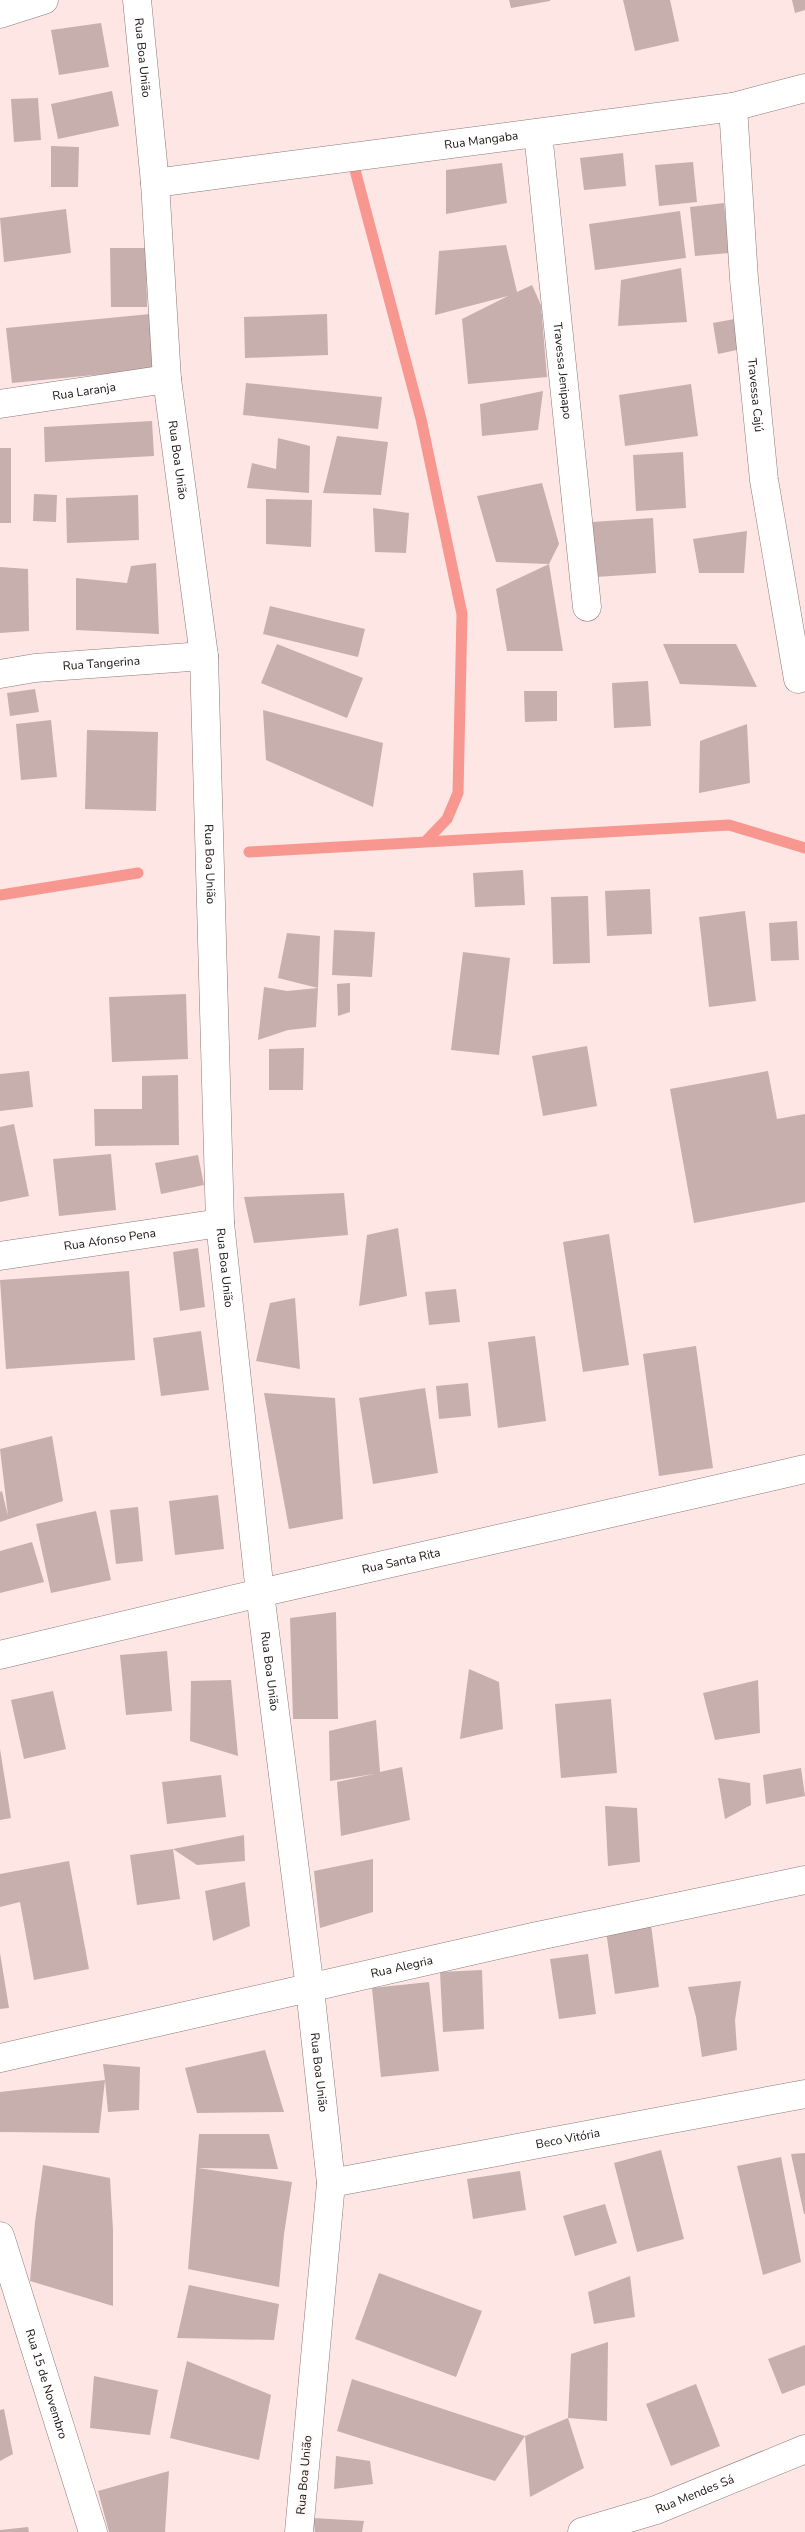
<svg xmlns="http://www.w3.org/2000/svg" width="805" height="2532" font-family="'Nunito Sans',sans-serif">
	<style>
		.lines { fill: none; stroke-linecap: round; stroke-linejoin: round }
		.stream { stroke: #f79790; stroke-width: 11 }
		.building { fill: #c6afad }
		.minor-casing { stroke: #8e7977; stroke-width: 29 }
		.minor { stroke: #fff; stroke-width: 28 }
		.labels { text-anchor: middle; stroke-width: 4.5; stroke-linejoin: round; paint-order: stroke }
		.street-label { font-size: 12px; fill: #1a1211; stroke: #fef9f8 }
	</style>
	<rect width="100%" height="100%" fill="#fee6e4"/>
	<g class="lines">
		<path class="stream" d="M 355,170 L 421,419 L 462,614 L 458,793 L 447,819 L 425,842
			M 249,852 L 729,825 L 805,848
			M 0,895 L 138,873"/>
	</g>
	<path class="building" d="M 509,0 L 550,0 L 550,1 L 511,8 Z
		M 623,0 L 670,0 L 679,41 L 635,51 Z
		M 792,0 L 805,0 L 805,10 L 795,13 Z
		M 101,23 L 109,67 L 59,75 L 51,30 Z
		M 112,91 L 119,126 L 58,139 L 51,104 Z
		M 38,98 L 41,140 L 14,142 L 11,99 Z
		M 51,146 L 79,147 L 78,187 L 51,187 Z
		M 623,153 L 626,186 L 584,190 L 580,158 Z
		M 693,162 L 697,202 L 659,206 L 655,165 Z
		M 502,163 L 507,203 L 446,214 L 446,170 Z
		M 724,203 L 729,253 L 695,256 L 690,207 Z
		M 66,209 L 71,253 L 4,262 L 0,218 Z
		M 680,211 L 686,258 L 595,270 L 589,224 Z
		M 506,245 L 517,292 L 532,285 L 541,305 L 547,377 L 468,384 L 462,319 L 508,296 L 435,315 L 439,251 Z
		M 110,248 L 146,248 L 147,307 L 111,307 Z
		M 681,268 L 687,322 L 618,326 L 621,280 Z
		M 150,314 L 155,369 L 12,383 L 6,328 Z
		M 327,314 L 328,355 L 245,358 L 244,317 Z
		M 740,318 L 746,348 L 718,354 L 713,323 Z
		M 246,383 L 382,397 L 378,429 L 243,415 Z
		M 691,384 L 698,436 L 625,446 L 619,395 Z
		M 543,391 L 538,430 L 482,436 L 480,404 Z
		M 152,421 L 154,456 L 45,462 L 44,427 Z
		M 337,436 L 388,442 L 381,495 L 323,493 Z
		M 278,438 L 310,446 L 309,493 L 247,488 L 252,463 L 276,469 Z
		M 0,448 L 11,448 L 11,523 L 0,523 Z
		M 683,452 L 686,508 L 636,511 L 633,455 Z
		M 542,483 L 559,544 L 549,564 L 496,562 L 477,496 Z
		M 34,494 L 57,495 L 56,522 L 33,521 Z
		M 138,495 L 139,540 L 67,543 L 66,498 Z
		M 266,499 L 312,500 L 311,547 L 266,544 Z
		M 373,508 L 409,513 L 406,553 L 375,552 Z
		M 653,518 L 656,573 L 596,577 L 592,522 Z
		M 747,531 L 744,573 L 699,573 L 693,539 Z
		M 156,563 L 159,634 L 76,630 L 76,578 L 127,583 L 131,566 Z
		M 549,564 L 563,651 L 507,651 L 496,589 Z
		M 0,567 L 28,569 L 29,631 L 0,633 Z
		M 270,606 L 365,629 L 358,657 L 263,634 Z
		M 277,644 L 363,678 L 347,718 L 261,683 Z
		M 663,644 L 736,644 L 757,687 L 680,684 Z
		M 648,681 L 651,726 L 614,728 L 612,683 Z
		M 35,689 L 39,712 L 10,716 L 7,693 Z
		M 524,691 L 557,691 L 557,721 L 525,722 Z
		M 263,710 L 383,743 L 373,807 L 266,760 Z
		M 51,720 L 57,777 L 21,780 L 16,724 Z
		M 747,724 L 750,783 L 699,793 L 700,741 Z
		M 87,730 L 158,732 L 156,811 L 85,809 Z
		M 523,870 L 525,905 L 475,907 L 473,873 Z
		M 650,889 L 652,934 L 607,936 L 605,891 Z
		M 588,896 L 590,963 L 553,964 L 551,897 Z
		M 745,911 L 756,1001 L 709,1007 L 699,917 Z
		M 797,921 L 799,960 L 771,961 L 769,923 Z
		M 334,930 L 375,932 L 372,977 L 332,975 Z
		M 287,933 L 320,936 L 318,988 L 278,978 Z
		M 463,952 L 510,958 L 499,1055 L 451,1050 Z
		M 350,983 L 350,1012 L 338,1016 L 337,984 Z
		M 264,987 L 287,991 L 318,988 L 316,1027 L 288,1030 L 258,1040 Z
		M 186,994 L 188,1059 L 112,1062 L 109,997 Z
		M 587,1046 L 597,1106 L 543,1116 L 532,1056 Z
		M 304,1048 L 303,1090 L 269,1090 L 269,1049 Z
		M 29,1071 L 33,1107 L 0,1111 L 0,1074 Z
		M 768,1071 L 777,1119 L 805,1114 L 805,1202 L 694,1223 L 670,1089 Z
		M 178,1075 L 179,1145 L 95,1146 L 94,1109 L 142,1109 L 142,1076 Z
		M 14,1124 L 29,1196 L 0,1202 L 0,1127 Z
		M 111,1154 L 116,1210 L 59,1216 L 53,1159 Z
		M 198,1155 L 204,1185 L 161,1194 L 155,1163 Z
		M 344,1193 L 348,1235 L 254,1243 L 244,1197 Z
		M 398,1228 L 407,1296 L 359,1306 L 367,1235 Z
		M 609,1234 L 629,1365 L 583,1372 L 563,1242 Z
		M 198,1248 L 205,1307 L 180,1311 L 173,1252 Z
		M 129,1271 L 135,1360 L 6,1369 L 0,1280 Z
		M 456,1289 L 460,1322 L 429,1325 L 425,1292 Z
		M 295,1298 L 300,1369 L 256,1361 L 270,1303 Z
		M 201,1331 L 209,1390 L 161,1396 L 153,1338 Z
		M 535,1336 L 546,1421 L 498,1428 L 488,1342 Z
		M 696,1346 L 713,1468 L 659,1476 L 643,1354 Z
		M 468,1383 L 471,1416 L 439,1419 L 436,1386 Z
		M 425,1388 L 438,1473 L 373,1484 L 359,1398 Z
		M 264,1393 L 335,1398 L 343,1519 L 289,1529 Z
		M 52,1436 L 63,1501 L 0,1522 L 0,1492 L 2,1491 L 8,1516 L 0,1449 Z
		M 218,1495 L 224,1549 L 175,1555 L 169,1501 Z
		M 138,1507 L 143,1561 L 116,1564 L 110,1510 Z
		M 96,1511 L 111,1580 L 51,1593 L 36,1524 Z
		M 32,1542 L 44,1582 L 0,1593 L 0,1551 Z
		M 336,1612 L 338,1719 L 293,1719 L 290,1618 Z
		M 167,1651 L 172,1711 L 126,1715 L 120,1655 Z
		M 469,1669 L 499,1682 L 503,1729 L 460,1739 Z
		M 231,1680 L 238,1756 L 190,1741 L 191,1681 Z
		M 758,1680 L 760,1733 L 715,1740 L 703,1693 Z
		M 53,1691 L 66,1749 L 24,1759 L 11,1700 Z
		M 611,1699 L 617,1773 L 561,1778 L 555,1704 Z
		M 376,1720 L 380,1772 L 402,1767 L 410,1820 L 341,1836 L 337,1782 L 374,1774 L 330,1781 L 329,1731 Z
		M 0,1749 L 11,1818 L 0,1820 Z
		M 801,1768 L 805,1796 L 766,1804 L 763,1775 Z
		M 221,1775 L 226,1817 L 167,1824 L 162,1782 Z
		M 718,1778 L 750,1783 L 751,1805 L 725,1819 Z
		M 605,1806 L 637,1808 L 640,1862 L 608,1866 Z
		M 244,1835 L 245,1861 L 197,1865 L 173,1849 Z
		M 173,1849 L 180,1899 L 137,1905 L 130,1855 Z
		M 373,1859 L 373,1912 L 320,1928 L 314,1871 Z
		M 69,1861 L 89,1969 L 34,1980 L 20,1902 L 0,1907 L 0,1874 Z
		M 245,1882 L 250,1926 L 213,1941 L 205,1891 Z
		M 650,1917 L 659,1987 L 615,1994 L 605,1924 Z
		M 0,1953 L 9,2008 L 0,2009 Z
		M 588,1954 L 596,2014 L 559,2019 L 550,1959 Z
		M 482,1970 L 484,2029 L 443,2032 L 440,1972 Z
		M 741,1981 L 735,2020 L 737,2050 L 702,2057 L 696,2017 L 688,1987 Z
		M 429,1982 L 439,2071 L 381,2077 L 372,1988 Z
		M 265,2050 L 284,2112 L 197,2113 L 185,2068 Z
		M 103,2064 L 140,2067 L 139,2110 L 108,2112 L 105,2080 L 99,2133 L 0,2132 L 0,2092 L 105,2080 Z
		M 199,2134 L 269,2134 L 278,2169 L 198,2168 L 292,2182 L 284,2234 L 279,2287 L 188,2269 Z
		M 661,2150 L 684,2239 L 637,2252 L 614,2163 Z
		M 805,2153 L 805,2214 L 804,2214 L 791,2154 Z
		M 781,2157 L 801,2262 L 763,2275 L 737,2166 Z
		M 43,2165 L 110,2178 L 113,2230 L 113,2306 L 30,2281 L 35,2222 Z
		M 520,2171 L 526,2210 L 473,2219 L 467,2179 Z
		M 605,2204 L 617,2243 L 575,2256 L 563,2216 Z
		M 379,2273 L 482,2311 L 456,2377 L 355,2339 Z
		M 630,2276 L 635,2317 L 594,2324 L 588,2292 Z
		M 189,2285 L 279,2304 L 274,2340 L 177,2338 Z
		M 608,2342 L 607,2421 L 568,2418 L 584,2468 L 530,2497 L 525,2436 L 495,2481 L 337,2431 L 352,2379 L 525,2436 L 568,2418 L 571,2354 Z
		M 805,2345 L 805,2385 L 782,2394 L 768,2359 Z
		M 187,2361 L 271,2395 L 259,2460 L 170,2438 Z
		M 94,2376 L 158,2390 L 150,2435 L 90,2428 Z
		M 696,2384 L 720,2446 L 671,2466 L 646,2404 Z
		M 4,2409 L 13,2454 L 0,2461 L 0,2410 Z
		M 336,2456 L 370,2461 L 373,2484 L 334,2489 Z
		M 169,2471 L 165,2532 L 109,2532 L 98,2491 Z
		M 313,2518 L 364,2521 L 362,2532 L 315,2532 Z
		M 28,2527 L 29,2532 L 0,2532 L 0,2530 Z"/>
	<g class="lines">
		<g class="minor-casing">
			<g id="minor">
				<path id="s1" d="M 137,0 L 155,183 L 167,379 L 204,656 L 220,1223 L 260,1593 L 310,1989 L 331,2183 L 299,2532"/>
				<path d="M 0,14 L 44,0"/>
				<path id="s2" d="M 733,107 L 744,279 L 764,480 L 798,679"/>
				<path id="s3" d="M 538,133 L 587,607"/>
				<path id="s4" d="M 155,183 L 733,107 L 805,88"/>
				<path id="s5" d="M 0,404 L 167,379"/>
				<path id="s6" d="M 0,674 L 35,668 L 204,656"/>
				<path id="s7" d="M 0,1256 L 220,1223"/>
				<path id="s8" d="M 0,1655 L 260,1593 L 805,1469"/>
				<path id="s9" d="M 0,2058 L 533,1937 L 805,1880"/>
				<path id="s10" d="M 331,2183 L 805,2094"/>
				<path id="s11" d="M 0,2236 L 93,2532"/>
				<path id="s12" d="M 582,2532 L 656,2510 L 805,2449"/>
			</g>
		</g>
		<use href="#minor" class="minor"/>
	</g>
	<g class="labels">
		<g class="street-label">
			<text dy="4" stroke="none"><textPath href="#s1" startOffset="58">Rua Boa União</textPath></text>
			<text dy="4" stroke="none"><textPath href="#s4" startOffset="329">Rua Mangaba</textPath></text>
			<text dy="4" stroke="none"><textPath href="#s3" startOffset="239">Travessa Jenipapo</textPath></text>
			<text dy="4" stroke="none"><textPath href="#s5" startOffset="85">Rua Laranja</textPath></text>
			<text dy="4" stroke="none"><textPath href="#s2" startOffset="289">Travessa Cajú</textPath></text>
			<text dy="4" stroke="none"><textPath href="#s1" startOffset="462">Rua Boa União</textPath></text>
			<text dy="4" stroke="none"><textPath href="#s6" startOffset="102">Rua Tangerina</textPath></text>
			<text dy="4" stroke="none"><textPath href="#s1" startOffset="868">Rua Boa União</textPath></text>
			<text dy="4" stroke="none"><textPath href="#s7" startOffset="111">Rua Afonso Pena</textPath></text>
			<text dy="4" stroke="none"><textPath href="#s1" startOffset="1272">Rua Boa União</textPath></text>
			<text dy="4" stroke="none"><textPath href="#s8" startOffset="412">Rua Santa Rita</textPath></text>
			<text dy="4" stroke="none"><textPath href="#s1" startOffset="1678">Rua Boa União</textPath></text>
			<text dy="4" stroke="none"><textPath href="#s9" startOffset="412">Rua Alegria</textPath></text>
			<text dy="4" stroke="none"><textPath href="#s1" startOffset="2082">Rua Boa União</textPath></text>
			<text dy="4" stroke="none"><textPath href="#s10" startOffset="241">Beco Vitória</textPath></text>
			<text dy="4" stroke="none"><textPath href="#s11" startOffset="155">Rua 15 de Novembro</textPath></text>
			<text transform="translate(304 2475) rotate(-85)" y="4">Rua Boa União</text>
			<text dy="4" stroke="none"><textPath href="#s12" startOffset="119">Rua Mendes Sá</textPath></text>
		</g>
	</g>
</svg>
